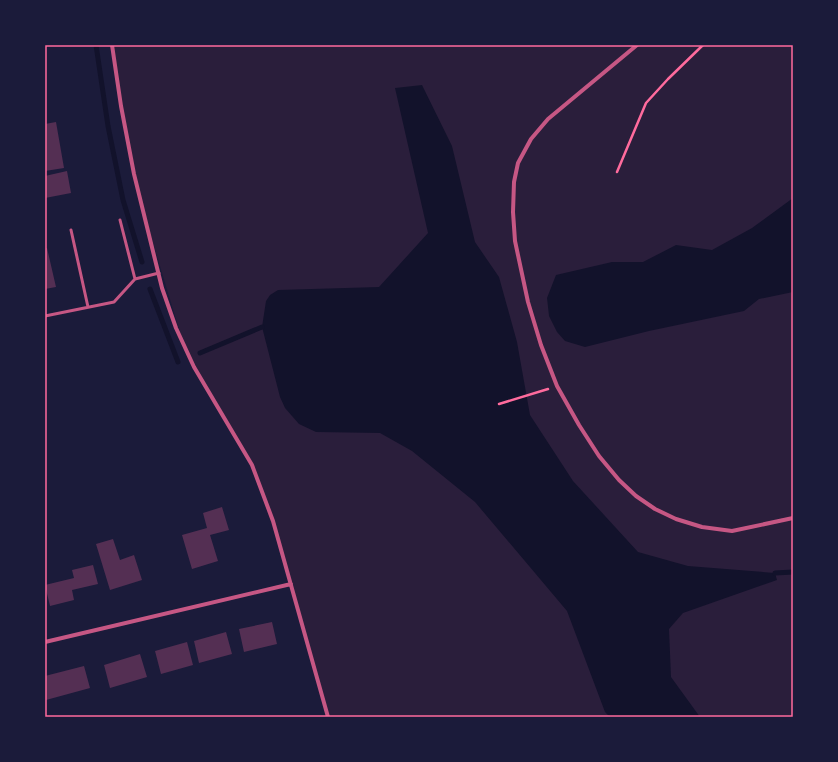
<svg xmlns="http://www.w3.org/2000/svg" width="838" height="762" font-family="Lato,sans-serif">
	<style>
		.green { fill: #2a1e3b }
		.water { fill: #12122b }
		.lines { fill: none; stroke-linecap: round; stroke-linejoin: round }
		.stream { stroke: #12122b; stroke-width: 5 }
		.building { fill: #542f53 }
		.path { stroke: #ff6b9d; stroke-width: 2.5 }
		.service { stroke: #c65784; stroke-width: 3 }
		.minor { stroke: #c65784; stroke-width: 4 }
		.neatline { fill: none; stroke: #ff6b9d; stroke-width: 1.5 }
	</style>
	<rect width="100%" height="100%" fill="#1b1b3a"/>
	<path class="green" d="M 111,45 L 793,45 L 793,717 L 329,717 L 291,584 L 252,465 L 185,349 L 144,213 L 119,93 Z"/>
	<path class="water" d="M 422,85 L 452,146 L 475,242 L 499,277 L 517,342 L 530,415 L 573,481 L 638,552 L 688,566 L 775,573 L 777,580 L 683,613 L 669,629 L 671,677 L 700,717 L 610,717 L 605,712 L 567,611 L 475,502 L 412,451 L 380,433 L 316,432 L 299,424 L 285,408 L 280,397 L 262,327 L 266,301 L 270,295 L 278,290 L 379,287 L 428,233 L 395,88 Z
		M 793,198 L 793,292 L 759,299 L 744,311 L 649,331 L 585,347 L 565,341 L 557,332 L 549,316 L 547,298 L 556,275 L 612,262 L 643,262 L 676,245 L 712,250 L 752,228 Z"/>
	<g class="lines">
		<path class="stream" d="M 96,45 L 108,126 L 123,200 L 142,262
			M 150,289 L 178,362
			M 200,353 L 262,327
			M 775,573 L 793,572"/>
	</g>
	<path class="building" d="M 56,122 L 64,168 L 45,171 L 45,124 Z
		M 67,171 L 71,193 L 45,198 L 45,176 Z
		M 45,248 L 47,248 L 56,287 L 45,289 Z
		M 222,507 L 229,530 L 210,535 L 218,561 L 192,569 L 182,535 L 207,528 L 203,513 Z
		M 113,539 L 120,560 L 134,555 L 142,580 L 110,590 L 96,544 Z
		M 93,565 L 98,584 L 72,590 L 74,600 L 50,606 L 45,585 L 74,578 L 72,570 Z
		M 272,622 L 277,644 L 244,652 L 239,629 Z
		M 226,632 L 232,654 L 199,663 L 194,641 Z
		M 187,642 L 193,665 L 161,674 L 155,651 Z
		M 140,654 L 147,677 L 110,688 L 104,665 Z
		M 84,666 L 90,688 L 46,700 L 45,676 Z"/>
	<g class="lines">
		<path class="path" d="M 617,172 L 646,103 L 668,79 L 703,45
			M 499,404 L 548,389"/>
		<path class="service" d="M 120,220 L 135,279
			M 71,230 L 88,307
			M 45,316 L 114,302 L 135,279 L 159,273"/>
		<path class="minor" d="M 112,45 L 121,106 L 134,174 L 162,288 L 176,328 L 194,367 L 252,465 L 273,521 L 328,717
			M 637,45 L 548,119 L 531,139 L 518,163 L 514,182 L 513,212 L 515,241 L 528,302 L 541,345 L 557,386 L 579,425 L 599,456 L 619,480 L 636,496 L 655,509 L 676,519 L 702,527 L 732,531 L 793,518
			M 45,642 L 291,584"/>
	</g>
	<rect width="838" height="762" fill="none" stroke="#1b1b3a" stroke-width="92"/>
	<rect x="46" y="46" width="746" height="670" class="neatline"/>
</svg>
